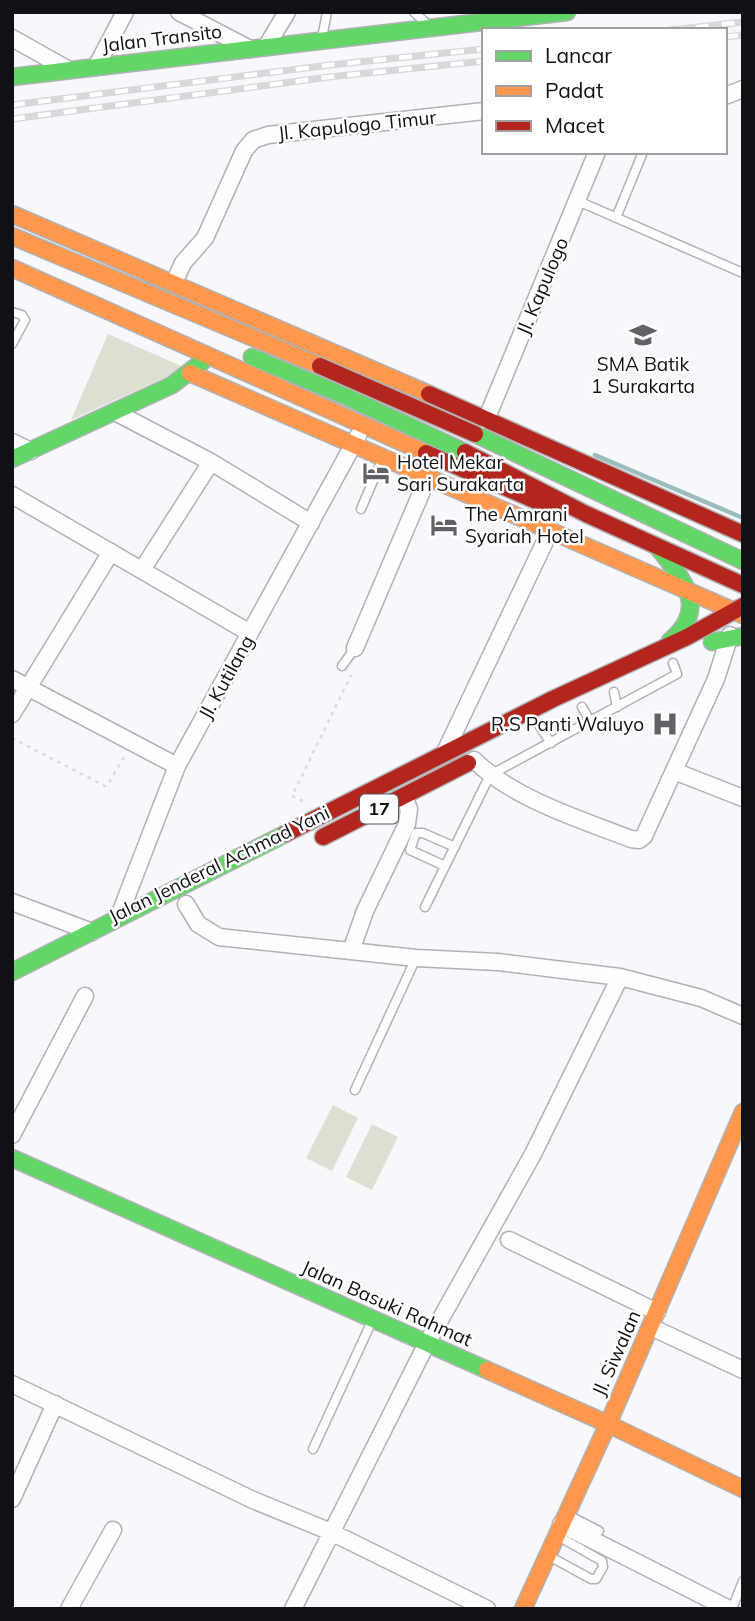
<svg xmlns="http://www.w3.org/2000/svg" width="755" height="1621" font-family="Mulish,sans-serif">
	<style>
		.green { fill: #dce0d2 }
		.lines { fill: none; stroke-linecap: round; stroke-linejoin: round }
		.stream { stroke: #9dbcbd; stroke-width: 4.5 }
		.lane-casing { stroke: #b1b2b6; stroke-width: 11 }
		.street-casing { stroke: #b1b2b6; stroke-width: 19 }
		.fast-casing { stroke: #b1b2b6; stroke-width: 19 }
		.slow-casing { stroke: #b1b2b6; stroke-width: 19 }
		.jam-casing { stroke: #b1b2b6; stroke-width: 19 }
		.path { stroke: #dbdbdc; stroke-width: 2.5; stroke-dasharray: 3.5 5; stroke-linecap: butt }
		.lane { stroke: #fefeff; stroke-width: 8 }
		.street { stroke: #fefeff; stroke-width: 16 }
		.fast { stroke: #63d668; stroke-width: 16 }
		.slow { stroke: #ff974d; stroke-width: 16 }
		.jam { stroke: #b3261e; stroke-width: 16 }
		.rail-casing { stroke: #d8d8da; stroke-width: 7 }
		.rail { stroke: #fff; stroke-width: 4.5; stroke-dasharray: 13; stroke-linecap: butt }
		.labels { text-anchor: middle; stroke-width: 5; stroke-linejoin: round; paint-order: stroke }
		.shield { fill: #fff; stroke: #58585b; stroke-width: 2 }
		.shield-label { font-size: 18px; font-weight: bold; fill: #101115 }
		.street-label { font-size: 19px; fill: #101115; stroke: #fff }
		.poi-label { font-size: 19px; fill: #101115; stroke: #fff; text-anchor: start }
	</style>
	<rect width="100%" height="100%" fill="#f7f7fc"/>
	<path class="green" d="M 108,334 L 186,368 L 71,420 Z
		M 333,1105 L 358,1118 L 332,1171 L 306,1158 Z
		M 372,1124 L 398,1137 L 372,1190 L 346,1177 Z"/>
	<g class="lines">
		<path class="stream" d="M 595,455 L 743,518"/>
		<g class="lane-casing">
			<path id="lane" d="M 414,12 L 427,24
				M 322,38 L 327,12
				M 578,201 L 743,273
				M 616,218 L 643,152
				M 12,312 L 22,315 L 25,320 L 12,344
				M 361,509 L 382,460
				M 342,666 L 355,648
				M 614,692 L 617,707
				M 582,707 L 590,721
				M 540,727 L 551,743
				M 445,866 L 410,850 L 416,833 L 423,833 L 455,847
				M 425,907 L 490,775 L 677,674 L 673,663
				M 355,1090 L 416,958
				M 313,1449 L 372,1321
				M 568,1515 L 599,1531
				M 549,1556 L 591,1579 L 596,1579 L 603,1567 L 602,1561 L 558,1536
				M 732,1609 L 743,1581"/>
		</g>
		<g class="street-casing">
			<path id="street" d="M 179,12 L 250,49
				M 12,38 L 69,70
				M 266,47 L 287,12
				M 96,67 L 125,12
				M 725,96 L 743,89
				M 174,283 L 183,263 L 205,238 L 244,151 L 253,140 L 268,135 L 484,111
				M 115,412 L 211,462 L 311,523
				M 486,420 L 597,152
				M 12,442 L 31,451
				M 12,495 L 250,633
				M 142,570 L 211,462
				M 355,648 L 428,477
				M 12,679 L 177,766
				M 12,714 L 111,552
				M 445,752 L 550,531
				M 474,760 C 514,799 579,819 631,839 L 639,840 L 644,836 L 716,679 L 730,635
				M 674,771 L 743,798
				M 12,902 L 92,932
				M 186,904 L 198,924 L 219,937 L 416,958 L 498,962 L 620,977 L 701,998 L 743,1016
				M 119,916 L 177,766 L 358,436
				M 351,951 L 365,911 L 407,824 L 409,809 L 404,797
				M 12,1135 L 85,996
				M 509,1240 L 657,1312
				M 651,1327 L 743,1370
				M 12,1384 L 253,1500 L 331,1532 L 487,1609
				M 12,1499 L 55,1404
				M 561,1524 L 729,1609
				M 69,1609 L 113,1530
				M 293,1609 L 426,1345 L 533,1154 L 620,977"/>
		</g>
		<g class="fast-casing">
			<path id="fast" d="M 12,77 L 567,12
				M 252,357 L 347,397 L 465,452
				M 475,434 L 743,561
				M 12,459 L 172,385 L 202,362
				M 659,549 C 684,581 709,608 670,641
				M 712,642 L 743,636
				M 12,972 L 285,834
				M 12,1158 L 487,1370"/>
		</g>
		<g class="slow-casing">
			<path id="slow" d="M 12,214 L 429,394
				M 12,236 L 320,366
				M 12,268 L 426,453
				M 190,373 L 743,615
				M 487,1370 L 608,1424 L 743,1489
				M 523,1609 L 608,1424 L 743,1112"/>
		</g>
		<g class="jam-casing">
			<path id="jam" d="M 320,366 L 475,434
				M 429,394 L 743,534
				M 465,452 L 586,514 L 743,585
				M 426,453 L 548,506
				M 285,834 L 553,699 L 687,637 L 743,606
				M 323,837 L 468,763"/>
		</g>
		<path class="path" d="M 12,738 L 105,786 L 108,784 L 124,757
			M 303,801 L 292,796 L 351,675"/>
		<use href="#lane" class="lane"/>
		<use href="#street" class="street"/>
		<use href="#fast" class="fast"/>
		<use href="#slow" class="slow"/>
		<use href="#jam" class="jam"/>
		<g class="rail-casing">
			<path id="rail" d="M 670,30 L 743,22
				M 725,37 L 743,35
				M 12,105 L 330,65 L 484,49
				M 12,119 L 329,77 L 484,61"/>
		</g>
		<use href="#rail" class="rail"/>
	</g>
	<defs>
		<g id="school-bare" transform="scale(2.1)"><path d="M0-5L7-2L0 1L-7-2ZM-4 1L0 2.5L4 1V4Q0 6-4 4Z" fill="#616266" stroke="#fff" stroke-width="2.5" paint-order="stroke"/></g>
		<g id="hotel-bare" transform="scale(2.1)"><path d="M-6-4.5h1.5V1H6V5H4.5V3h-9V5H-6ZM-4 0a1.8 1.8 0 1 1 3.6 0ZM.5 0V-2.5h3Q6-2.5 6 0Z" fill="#616266" stroke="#fff" stroke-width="2.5" paint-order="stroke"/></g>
		<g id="hospital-bare" transform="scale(2.1)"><path d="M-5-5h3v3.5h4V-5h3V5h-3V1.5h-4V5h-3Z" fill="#616266" stroke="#fff" stroke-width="2.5" paint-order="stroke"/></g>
	</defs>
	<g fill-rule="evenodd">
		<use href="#school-bare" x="643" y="335"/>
		<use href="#hotel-bare" x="376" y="473"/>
		<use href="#hotel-bare" x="444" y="525"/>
		<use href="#hospital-bare" x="665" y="724"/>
	</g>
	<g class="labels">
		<rect class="shield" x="360" y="794.5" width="38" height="29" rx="5"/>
		<g class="shield-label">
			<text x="379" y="815">17</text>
		</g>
		<g class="street-label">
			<text transform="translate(162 38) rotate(-7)" y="7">Jalan Transito</text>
			<text transform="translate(357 125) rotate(-6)" y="7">Jl. Kapulogo Timur</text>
			<text transform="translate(542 286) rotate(-67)" y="7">Jl. Kapulogo</text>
			<text transform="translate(226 677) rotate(-61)" y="7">Jl. Kutilang</text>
			<text transform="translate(219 864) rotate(-26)" y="7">Jalan Jenderal Achmad Yani</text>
			<text transform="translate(387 1303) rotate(24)" y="7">Jalan Basuki Rahmat</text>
			<text transform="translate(616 1353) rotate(-66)" y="7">Jl. Siwalan</text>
		</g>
		<g class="poi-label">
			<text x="643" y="371" text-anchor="middle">SMA Batik<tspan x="643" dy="22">1 Surakarta</tspan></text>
			<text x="397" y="469">Hotel Mekar<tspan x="397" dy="22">Sari Surakarta</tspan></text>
			<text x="465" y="521">The Amrani<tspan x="465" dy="22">Syariah Hotel</tspan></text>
			<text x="644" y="731" text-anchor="end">R.S Panti Waluyo</text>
		</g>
	</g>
	<rect width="755" height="1621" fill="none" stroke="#101115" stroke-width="28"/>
	<rect x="482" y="28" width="245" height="126" fill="#ffffff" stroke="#9fa0a1" stroke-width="2"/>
	<rect x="496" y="51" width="35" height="10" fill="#63d668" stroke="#9fa0a1" stroke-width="2"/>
	<text x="545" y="63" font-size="21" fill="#101115">Lancar</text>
	<rect x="496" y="86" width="35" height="10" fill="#ff974d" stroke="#9fa0a1" stroke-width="2"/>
	<text x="545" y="98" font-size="21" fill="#101115">Padat</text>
	<rect x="496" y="121" width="35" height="10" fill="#b3261e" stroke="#9fa0a1" stroke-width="2"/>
	<text x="545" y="133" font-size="21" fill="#101115">Macet</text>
</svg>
